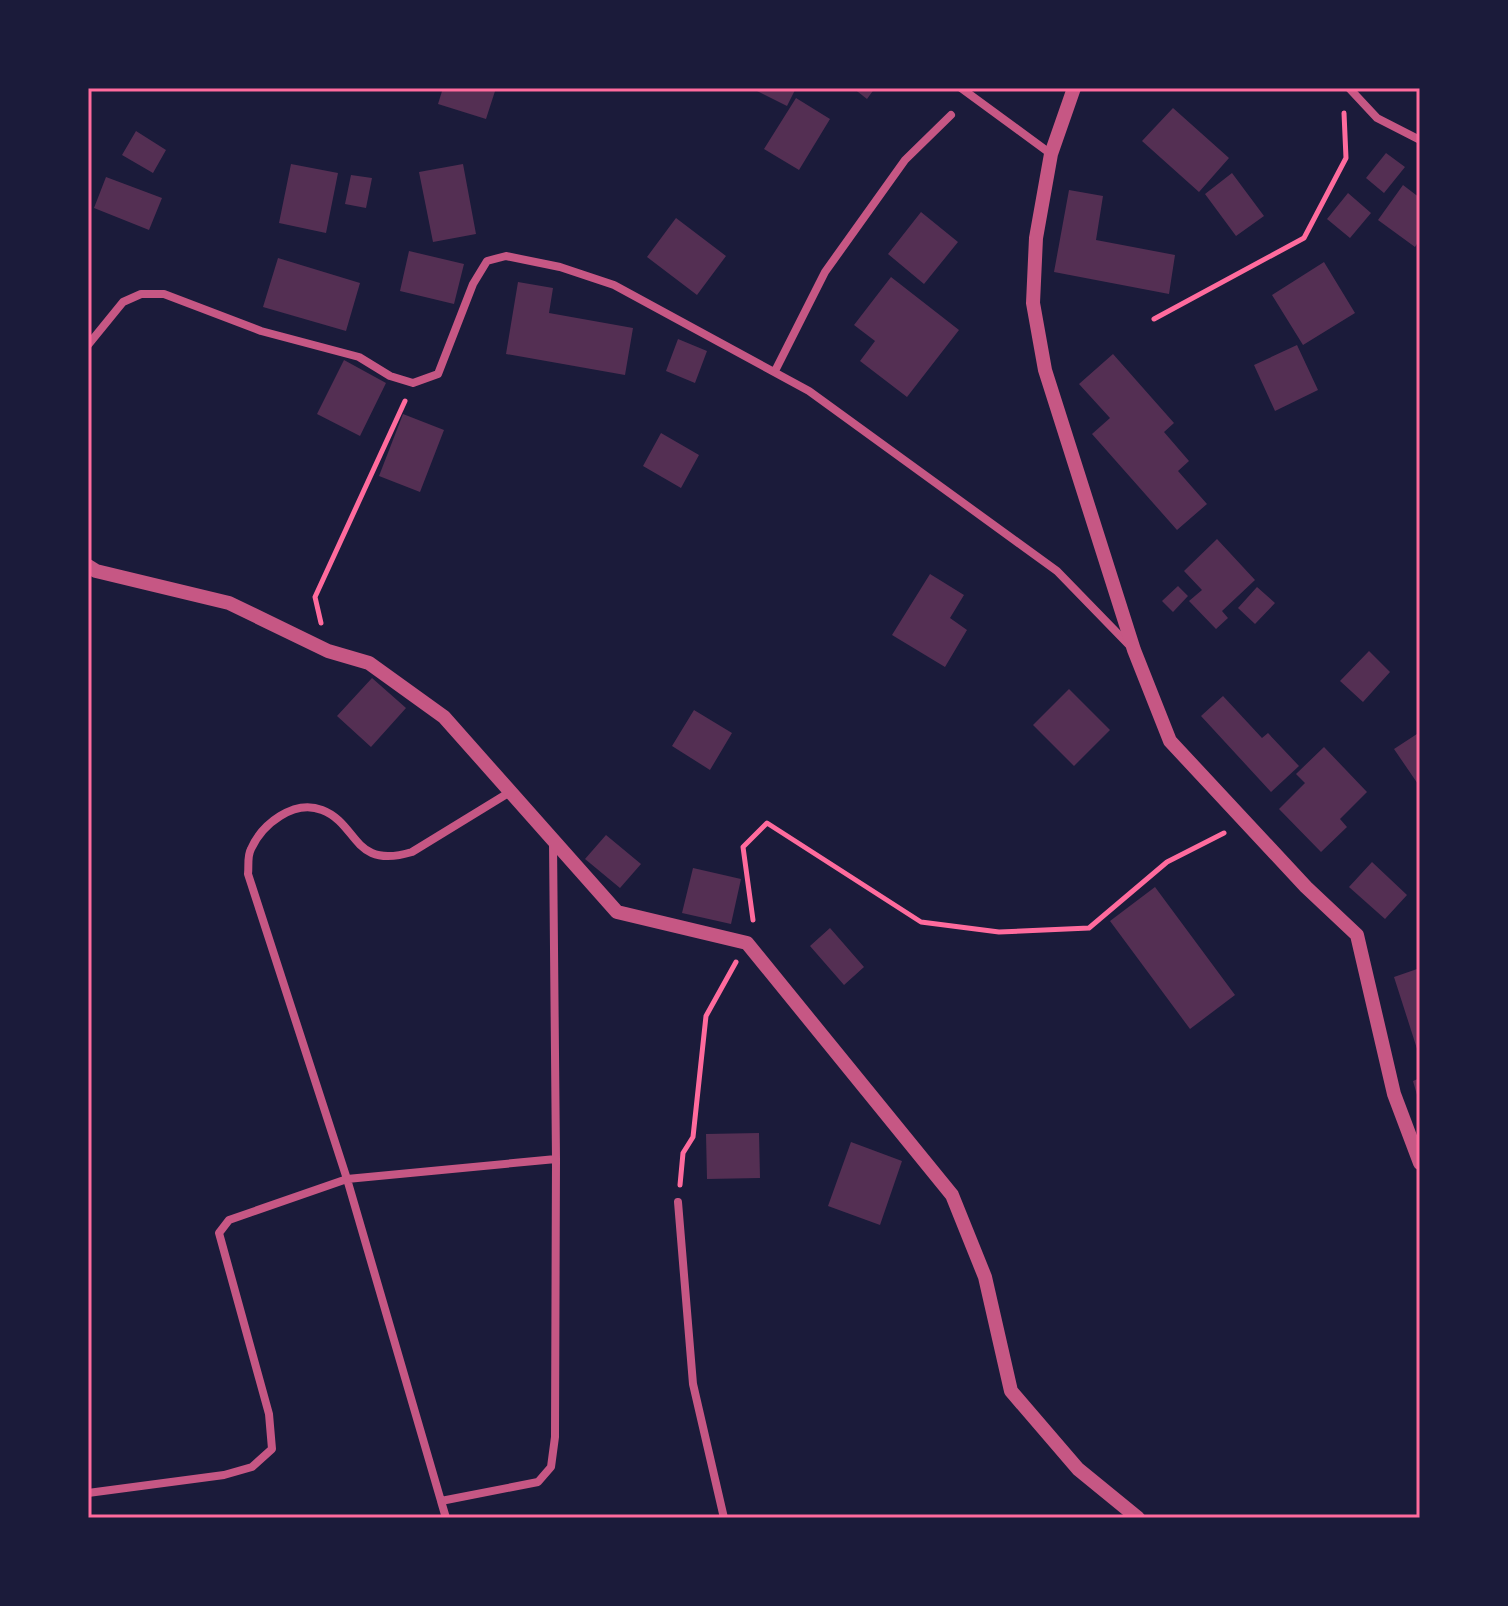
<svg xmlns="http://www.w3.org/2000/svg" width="1508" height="1606" font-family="'Libre Baskerville',serif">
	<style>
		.building { fill: #542f53 }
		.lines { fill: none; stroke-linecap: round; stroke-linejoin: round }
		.path { stroke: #ff6b9d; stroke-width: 5 }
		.minor { stroke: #c65784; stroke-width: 8 }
		.tertiary { stroke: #c65784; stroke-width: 14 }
		.neatline { fill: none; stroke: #ff6b9d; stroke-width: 3 }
	</style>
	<rect width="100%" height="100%" fill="#1b1b3a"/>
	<path class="building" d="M 443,88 L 496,88 L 486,119 L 438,104 Z
		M 751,88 L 796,88 L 787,106 Z
		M 853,88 L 875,88 L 867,99 Z
		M 796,98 L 830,119 L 799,170 L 764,149 Z
		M 1173,108 L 1229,158 L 1199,192 L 1142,141 Z
		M 136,131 L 166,150 L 153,173 L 122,155 Z
		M 1386,153 L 1405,167 L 1384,193 L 1366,178 Z
		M 291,164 L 338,173 L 326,233 L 279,223 Z
		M 463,164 L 476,234 L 433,242 L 419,172 Z
		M 1232,173 L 1264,216 L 1236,236 L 1205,194 Z
		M 351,175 L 372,178 L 366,208 L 345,204 Z
		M 106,177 L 162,198 L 149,230 L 94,208 Z
		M 1403,185 L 1420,198 L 1420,239 L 1415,247 L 1378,220 Z
		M 1069,190 L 1103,196 L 1096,240 L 1175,255 L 1169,294 L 1054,272 Z
		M 1348,193 L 1371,213 L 1350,238 L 1327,219 Z
		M 921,212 L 958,242 L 924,284 L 888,254 Z
		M 676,218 L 726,256 L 697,295 L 647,257 Z
		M 409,251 L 464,264 L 454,304 L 400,291 Z
		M 278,258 L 360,283 L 346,331 L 263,307 Z
		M 1324,262 L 1355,313 L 1303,345 L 1272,295 Z
		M 891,277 L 959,330 L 907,397 L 860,361 L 875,341 L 854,325 Z
		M 518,282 L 553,288 L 549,313 L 633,328 L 625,375 L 506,354 Z
		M 678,339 L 707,351 L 695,383 L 666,371 Z
		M 1297,345 L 1318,390 L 1275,411 L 1254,365 Z
		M 1113,354 L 1174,423 L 1164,432 L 1189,461 L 1178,471 L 1207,504 L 1177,530 L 1092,434 L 1110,418 L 1079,384 Z
		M 344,360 L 386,383 L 360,436 L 317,414 Z
		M 403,414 L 444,430 L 420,492 L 379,476 Z
		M 661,433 L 699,455 L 681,488 L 643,466 Z
		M 1217,539 L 1255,580 L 1222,611 L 1228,618 L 1216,629 L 1189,601 L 1202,590 L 1184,571 Z
		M 930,574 L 964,595 L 950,618 L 967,630 L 945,667 L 892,635 Z
		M 1178,586 L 1188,596 L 1173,612 L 1162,601 Z
		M 1257,587 L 1275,603 L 1255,624 L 1238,608 Z
		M 1369,651 L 1390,672 L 1363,702 L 1340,681 Z
		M 372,678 L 406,708 L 371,747 L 337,716 Z
		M 1069,689 L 1110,730 L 1074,766 L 1033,725 Z
		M 1223,696 L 1262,738 L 1268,733 L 1299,766 L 1271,792 L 1201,716 Z
		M 694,710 L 732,733 L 710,770 L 672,746 Z
		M 1420,732 L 1420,787 L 1394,749 Z
		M 1324,747 L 1367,792 L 1340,819 L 1347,827 L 1321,852 L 1279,809 L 1305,783 L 1296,774 Z
		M 606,835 L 641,864 L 620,888 L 585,859 Z
		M 1372,862 L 1407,895 L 1385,919 L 1349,887 Z
		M 693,868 L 741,879 L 731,924 L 682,913 Z
		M 1155,887 L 1235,995 L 1190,1029 L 1110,921 Z
		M 830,928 L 864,967 L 844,985 L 810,946 Z
		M 1420,968 L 1420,1055 L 1419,1055 L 1394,977 Z
		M 1420,1078 L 1420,1102 L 1419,1102 L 1413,1081 Z
		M 759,1133 L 760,1178 L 707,1179 L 706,1134 Z
		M 851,1142 L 902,1161 L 880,1225 L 828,1206 Z"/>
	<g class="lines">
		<path class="path" d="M 1154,319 L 1304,238 L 1346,158 L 1344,113
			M 321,623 L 315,597 L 405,401
			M 753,920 L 743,847 L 767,823 L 921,922 L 999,932 L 1089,928 L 1167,862 L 1224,833
			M 680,1185 L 683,1153 L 693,1137 L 706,1016 L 736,962"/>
		<path class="minor" d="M 961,88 L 1051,154
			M 1349,88 L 1377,118 L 1420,140
			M 88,345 L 123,302 L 141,294 L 164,294 L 261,331 L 359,357 L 390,376 L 413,383 L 438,374 L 473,284 L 487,261 L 506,256 L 560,267 L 614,285 L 809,391 L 1057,571 L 1128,644
			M 775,371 L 825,272 L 905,160 L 951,115
			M 553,842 L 556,1159
			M 678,1202 L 693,1384 L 724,1518
			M 88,1493 L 224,1475 L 252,1467 L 272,1449 L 269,1414 L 219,1233 L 229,1220 L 347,1179 L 556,1159 L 555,1437 L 551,1467 L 538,1482 L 441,1501 L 347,1179 L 248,874 C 249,866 247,856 251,849 C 262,824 294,799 322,810 C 359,824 352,870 412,852 L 510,792
			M 441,1501 L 446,1518"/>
		<path class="tertiary" d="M 1074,88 L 1051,154 L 1036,238 L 1033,303 L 1045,370 L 1134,650 L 1170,741 L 1306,887 L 1357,935 L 1394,1094 L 1420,1163
			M 88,566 L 96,571 L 229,603 L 328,651 L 369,663 L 444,717 L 617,912 L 747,943 L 952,1195 L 985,1277 L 1011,1391 L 1078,1469 L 1138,1518"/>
	</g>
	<rect width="1508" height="1606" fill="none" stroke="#1b1b3a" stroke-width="180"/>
	<rect x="90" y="90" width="1328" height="1426" class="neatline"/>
</svg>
